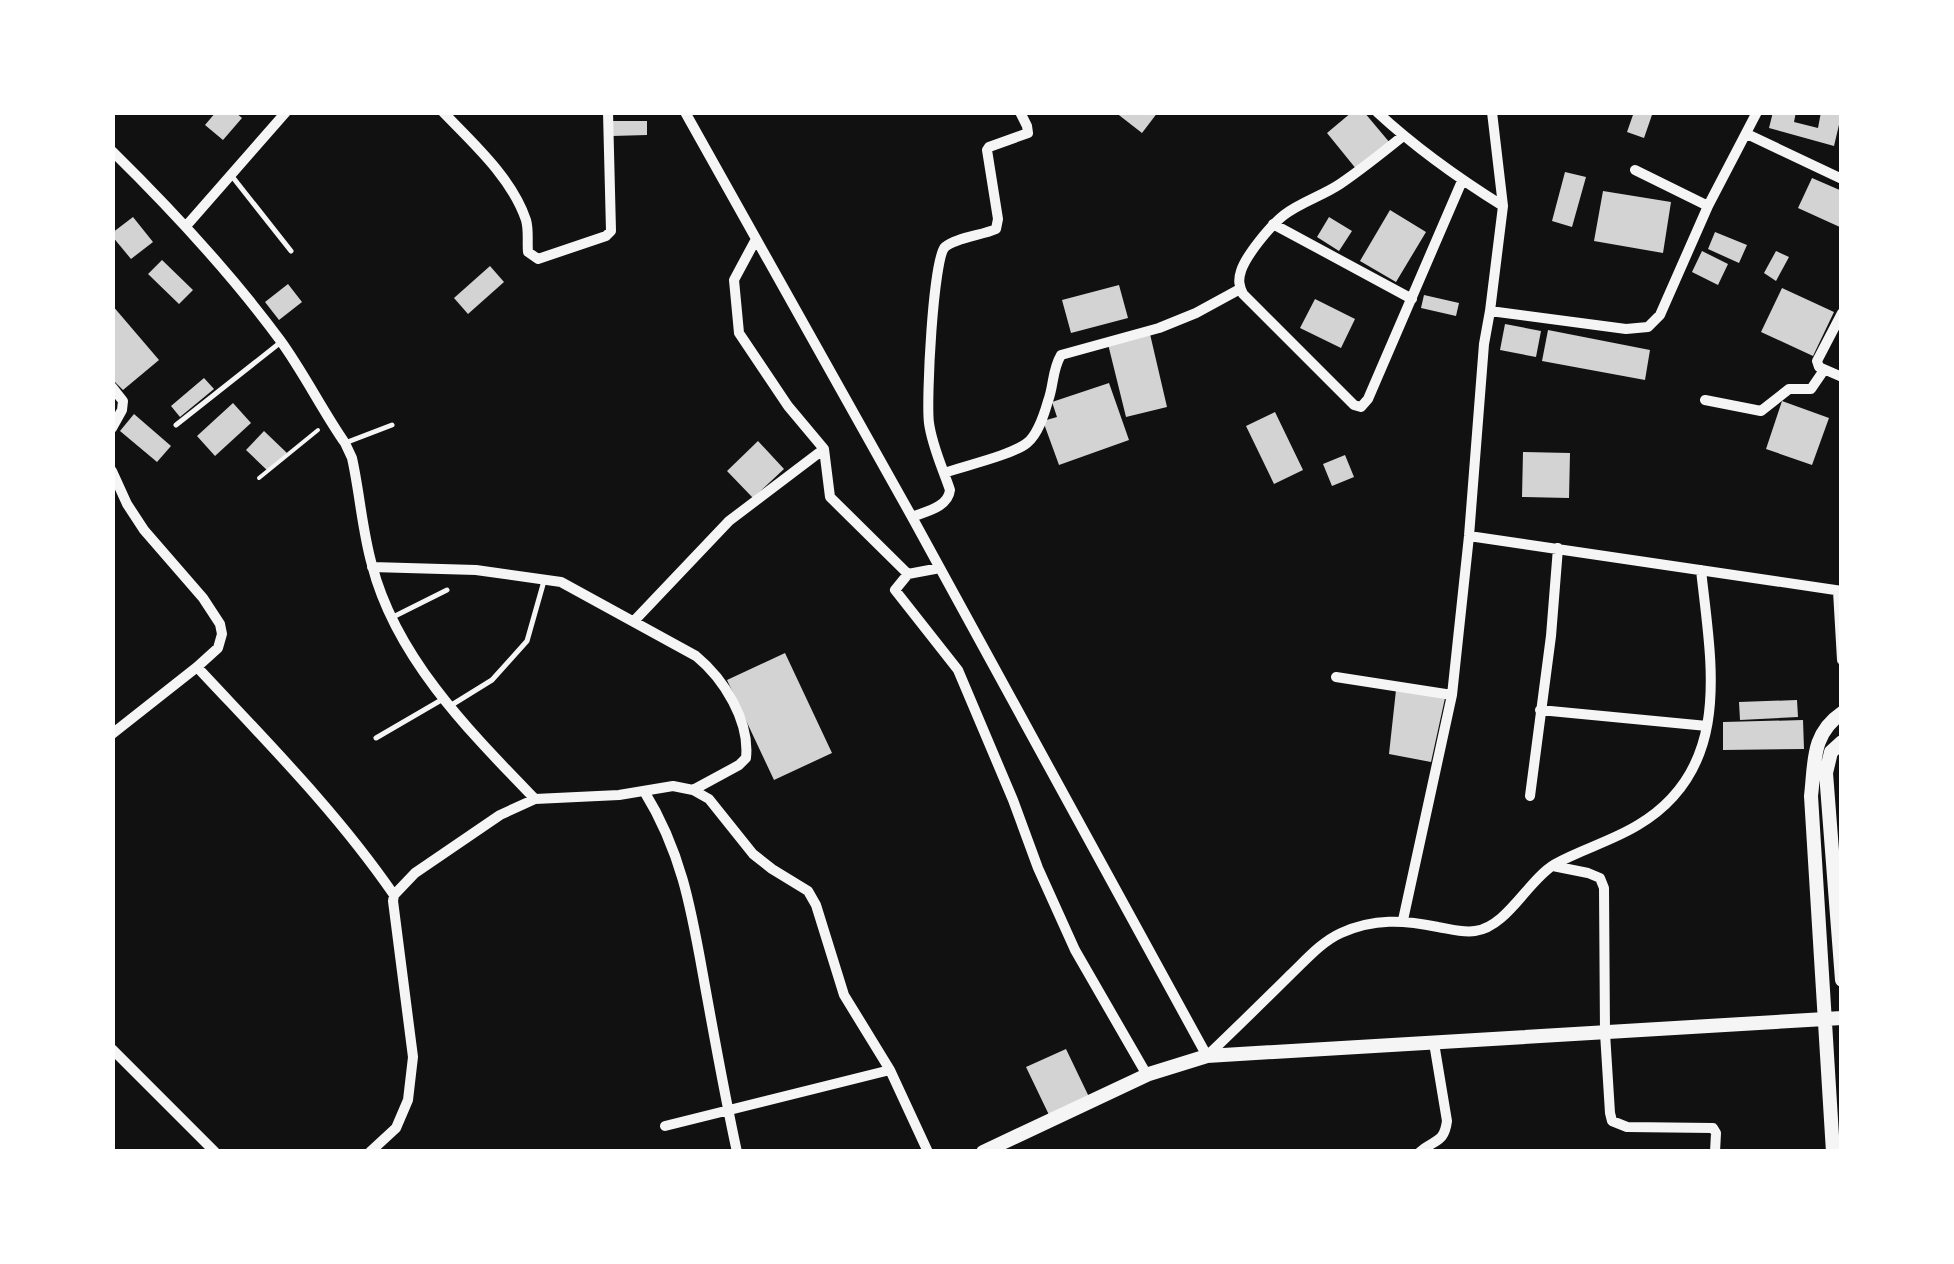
<svg xmlns="http://www.w3.org/2000/svg" width="1954" height="1264" font-family="'Roboto Serif',serif">
	<style>
		.building { fill: #d3d3d3 }
		.lines { fill: none; stroke-linecap: round; stroke-linejoin: round }
		.path { stroke: #f5f5f5; stroke-width: 4 }
		.service { stroke: #f5f5f5; stroke-width: 5 }
		.minor { stroke: #f5f5f5; stroke-width: 10 }
		.tertiary { stroke: #f5f5f5; stroke-width: 14 }
	</style>
	<rect width="100%" height="100%" fill="#111"/>
	<path class="building" d="M 216,112 L 235,112 L 242,118 L 223,140 L 205,125 Z
		M 1115,112 L 1158,112 L 1142,133 Z
		M 1352,112 L 1364,112 L 1390,143 L 1357,170 L 1327,133 Z
		M 1634,112 L 1653,112 L 1644,138 L 1627,132 Z
		M 1773,112 L 1796,112 L 1794,122 L 1818,128 L 1821,112 L 1842,112 L 1834,146 L 1769,128 Z
		M 612,121 L 647,121 L 647,135 L 612,136 Z
		M 1565,172 L 1586,177 L 1572,227 L 1552,221 Z
		M 1812,178 L 1842,191 L 1842,228 L 1798,208 Z
		M 1603,191 L 1671,202 L 1663,253 L 1594,241 Z
		M 1390,210 L 1426,232 L 1396,282 L 1360,261 Z
		M 133,217 L 153,242 L 131,259 L 112,236 L 112,233 Z
		M 1329,217 L 1352,231 L 1339,251 L 1317,237 Z
		M 1715,232 L 1747,245 L 1739,263 L 1708,249 Z
		M 1702,251 L 1728,264 L 1718,285 L 1692,272 Z
		M 1776,251 L 1789,257 L 1776,281 L 1764,273 Z
		M 162,260 L 193,290 L 179,304 L 148,274 Z
		M 490,266 L 504,282 L 468,314 L 454,298 Z
		M 288,284 L 302,302 L 279,320 L 265,302 Z
		M 1119,285 L 1128,318 L 1071,333 L 1062,300 Z
		M 1782,288 L 1834,312 L 1813,356 L 1761,332 Z
		M 1424,295 L 1459,303 L 1456,316 L 1421,308 Z
		M 1315,299 L 1355,319 L 1341,348 L 1300,328 Z
		M 112,305 L 159,360 L 123,390 L 112,379 Z
		M 1505,324 L 1541,331 L 1536,357 L 1500,350 Z
		M 1548,330 L 1650,350 L 1645,380 L 1542,361 Z
		M 1150,334 L 1167,407 L 1126,417 L 1108,344 Z
		M 204,378 L 214,389 L 180,417 L 171,406 Z
		M 1109,383 L 1129,440 L 1059,465 L 1043,421 L 1057,417 L 1052,402 Z
		M 1782,401 L 1829,418 L 1812,465 L 1766,449 Z
		M 233,403 L 251,423 L 215,456 L 197,436 Z
		M 1275,412 L 1303,470 L 1274,484 L 1246,426 Z
		M 134,414 L 171,446 L 157,462 L 120,431 Z
		M 264,431 L 287,453 L 269,472 L 246,450 Z
		M 758,441 L 784,469 L 753,498 L 727,471 Z
		M 1523,452 L 1570,453 L 1569,498 L 1522,497 Z
		M 1345,455 L 1354,477 L 1332,486 L 1323,464 Z
		M 785,653 L 832,753 L 774,780 L 727,680 Z
		M 1396,690 L 1445,698 L 1431,762 L 1389,754 Z
		M 1797,700 L 1798,717 L 1740,720 L 1739,702 Z
		M 1803,720 L 1804,749 L 1723,750 L 1723,722 Z
		M 1066,1049 L 1090,1099 L 1050,1117 L 1026,1067 Z"/>
	<g class="lines">
		<path class="path" d="M 259,478 L 318,430"/>
		<path class="service" d="M 231,175 L 291,251
			M 176,425 L 281,342
			M 345,443 L 392,425
			M 393,617 L 447,590
			M 450,706 L 492,680 L 527,641 L 544,581
			M 376,738 L 443,699"/>
		<path class="minor" d="M 443,112 C 473,143 512,178 526,220 C 529,230 527,242 528,252 L 538,259 L 606,236 L 611,231 L 608,112
			M 685,112 L 912,517 L 1207,1056 C 1235,1029 1262,1003 1289,976 C 1305,961 1321,942 1341,933 C 1374,918 1404,920 1438,927 C 1450,929 1463,933 1475,931 C 1507,927 1528,880 1555,864 C 1582,849 1612,841 1638,825 C 1734,768 1711,663 1701,570
			M 1377,112 C 1416,148 1458,178 1503,206
			M 1747,134 L 1842,179
			M 1403,136 C 1382,153 1362,169 1340,184 C 1322,196 1301,202 1284,215 C 1271,225 1246,255 1241,271 C 1238,280 1239,286 1243,294 L 1354,405 L 1361,407 L 1368,399 L 1462,181
			M 112,151 C 172,210 230,272 280,340 C 304,373 322,410 345,443 L 352,458 C 360,494 362,530 372,565 C 396,658 470,732 535,799 L 619,795 L 673,786 L 693,790 L 709,799 L 753,854 L 772,869 L 808,891 L 816,905 L 844,995 L 890,1070 L 928,1152
			M 1635,170 L 1708,206
			M 1273,224 L 1412,299
			M 187,225 L 286,112
			M 756,239 L 734,280 L 739,333 L 788,406 L 824,449 L 830,497 L 908,574 L 940,568
			M 1490,311 L 1626,329 L 1648,327 L 1660,315 L 1708,206 L 1757,112
			M 1842,313 L 1817,361 L 1819,367 L 1842,377
			M 112,387 L 123,401 L 122,410 L 112,428
			M 1705,400 L 1761,411 L 1789,389 L 1811,389 L 1824,370
			M 112,471 L 127,504 L 144,530 L 203,598 L 220,624 L 222,634 L 218,648 L 197,667 L 112,734
			M 944,473 C 964,466 1012,455 1027,443 C 1038,434 1044,415 1048,401 C 1054,385 1052,370 1061,355 L 1159,328 L 1196,313 L 1240,289
			M 912,517 C 927,511 948,507 950,490 C 943,469 932,446 929,423 C 926,402 933,258 945,247 C 955,238 983,235 996,229 L 998,219 L 987,150 L 989,147 L 1028,133 L 1027,126 L 1020,112
			M 1469,536 L 1842,591
			M 372,567 L 476,570 L 561,582 L 696,656 C 724,679 750,721 746,758 L 739,765 L 693,790
			M 908,574 L 895,590 L 958,670 L 1013,800 L 1038,868 L 1075,950 L 1147,1075
			M 1838,591 L 1842,660
			M 634,621 L 729,521 L 824,449
			M 197,667 C 266,741 337,812 394,895 L 393,901 L 413,1057 L 408,1100 L 396,1128 L 370,1152
			M 1336,677 L 1452,695
			M 1540,710 L 1707,726
			M 644,791 C 683,854 692,914 705,986 C 715,1041 725,1097 737,1152
			M 1530,796 L 1551,636 L 1558,548
			M 1553,866 L 1588,873 L 1600,878 L 1604,888 L 1605,1033 L 1610,1113 L 1612,1121 L 1627,1127 L 1713,1128 L 1716,1133 L 1715,1152
			M 394,895 L 415,873 L 500,815 L 535,799
			M 1403,920 L 1452,695 L 1469,536 L 1484,344 L 1490,311 L 1503,206 L 1492,112
			M 112,1049 L 215,1152
			M 665,1126 L 890,1070
			M 1420,1152 C 1434,1139 1444,1144 1447,1121 L 1434,1043"/>
		<path class="tertiary" d="M 1842,742 L 1831,752 L 1826,773 L 1842,980
			M 983,1152 L 1149,1074 L 1207,1056 L 1842,1018
			M 1833,1152 L 1811,796 C 1815,763 1811,734 1842,713"/>
	</g>
	<rect width="1954" height="1264" fill="none" stroke="#ffffff" stroke-width="230"/>
</svg>
